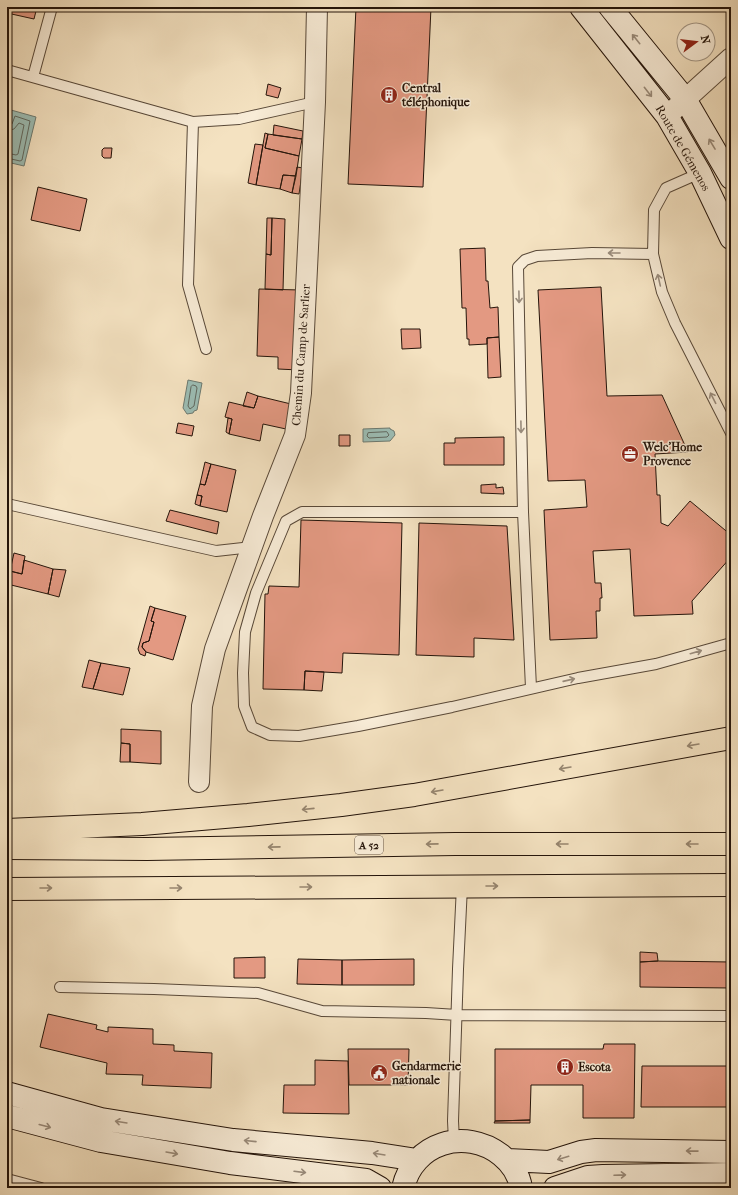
<svg xmlns="http://www.w3.org/2000/svg" width="738" height="1195" font-family="'IM FELL French Canon',serif">
	<style>
		.water { fill: #9cbdb4; stroke: #6c7970 }
		.lines { fill: none; stroke-linecap: round; stroke-linejoin: round }
		.shore { stroke: #60685f; stroke-width: 1 }
		.building { fill: #e39982; stroke: #24140a }
		.service-casing { stroke: #584838; stroke-width: 12 }
		.minor-casing { stroke: #584838; stroke-width: 22 }
		.secondary-casing { stroke: #24140a; stroke-width: 24 }
		.motorway-casing { stroke: #24140a; stroke-width: 24 }
		.service { stroke: #f8ecd7; stroke-width: 10 }
		.minor { stroke: #f8ecd7; stroke-width: 20 }
		.secondary { stroke: #f8ecd7; stroke-width: 22 }
		.motorway { stroke: #f4e2c1; stroke-width: 22 }
		.oneway { stroke: #998b7b }
		.oneway2 { stroke: #96856f }
		.labels { text-anchor: middle; stroke-width: 3; stroke-linejoin: round; paint-order: stroke }
		.shield { fill: #f8ecd7; stroke: #645548; stroke-width: 1 }
		.shield-label { font-size: 11px; font-weight: bold; fill: #24140a }
		.poi-label { font-size: 12px; font-weight: bold; fill: #24140a; stroke: #f8ecd7; text-anchor: start }
		.street-label { font-size: 12px; fill: #24140a; stroke: #f8ecd7 }
	</style>
	<rect width="100%" height="100%" fill="#f4e2c1"/>
	<filter id="stains"><feTurbulence type="fractalNoise" baseFrequency=".005" numOctaves="4"/><feColorMatrix values="0 0 0 0 .2 0 0 0 0 .09 0 0 0 0 .02 0 0 0 .5 -.17"/></filter>
	<radialGradient id="worn" r=".72"><stop offset=".6" stop-color="#630" stop-opacity="0"/><stop offset="1" stop-color="#630" stop-opacity=".3"/></radialGradient>
	<path class="water" d="M 11,110 L 36,117 L 24,166 L 7,162 L 7,130 Z
		M 188,380 L 202,383 L 197,410 L 194,411 L 193,413 L 187,414 L 183,408 Z
		M 390,428 L 390,429 L 394,431 L 395,435 L 390,441 L 363,442 L 363,429 Z"/>
	<g class="lines">
		<path class="shore" d="M 7,126 L 12,124 L 15,116 L 30,121 L 22,160 L 20,161 L 7,158
			M 7,131 L 14,129 L 19,123 L 24,125 L 18,154 L 16,155 L 7,153
			M 193,385 L 196,386 L 197,388 L 194,406 L 190,409 L 188,406 L 191,387 Z
			M 387,432 L 389,435 L 387,437 L 369,438 L 367,436 L 368,433 Z"/>
	</g>
	<path class="building" d="M 7,7 L 37,7 L 34,19 L 7,13 Z
		M 356,7 L 431,7 L 423,187 L 348,184 Z
		M 268,84 L 281,88 L 278,98 L 266,95 Z
		M 274,125 L 303,131 L 302,139 L 273,135 Z
		M 265,133 L 268,134 L 265,148 L 299,156 L 296,176 L 283,175 L 280,189 L 256,185 Z
		M 268,134 L 302,139 L 299,156 L 265,148 Z
		M 255,144 L 263,145 L 256,185 L 248,183 Z
		M 104,148 L 112,148 L 111,158 L 104,158 L 102,156 L 102,150 Z
		M 297,167 L 303,168 L 299,194 L 292,193 Z
		M 283,175 L 296,176 L 292,193 L 280,189 Z
		M 38,187 L 87,199 L 80,231 L 31,220 Z
		M 267,218 L 272,218 L 271,255 L 266,254 Z
		M 272,218 L 285,219 L 283,290 L 265,289 L 266,254 L 271,255 Z
		M 485,248 L 486,281 L 488,281 L 490,308 L 498,307 L 499,337 L 487,338 L 487,344 L 469,345 L 469,339 L 467,339 L 466,308 L 462,308 L 460,249 Z
		M 601,287 L 607,396 L 662,395 L 688,452 L 655,454 L 657,495 L 660,495 L 661,523 L 668,526 L 690,501 L 731,535 L 731,557 L 692,601 L 693,614 L 634,616 L 630,549 L 593,551 L 595,583 L 601,583 L 602,598 L 600,598 L 600,611 L 596,611 L 597,638 L 550,640 L 544,510 L 587,507 L 585,480 L 548,481 L 538,290 Z
		M 259,289 L 301,290 L 299,370 L 278,369 L 278,357 L 257,356 Z
		M 401,329 L 420,329 L 421,348 L 402,349 Z
		M 499,337 L 501,377 L 488,378 L 487,338 Z
		M 247,392 L 258,396 L 254,408 L 243,406 Z
		M 258,396 L 291,404 L 286,429 L 263,424 L 260,441 L 229,434 L 232,419 L 225,417 L 229,402 L 254,408 Z
		M 228,418 L 232,419 L 229,434 L 226,432 Z
		M 178,423 L 194,426 L 192,436 L 176,433 Z
		M 339,435 L 350,435 L 350,446 L 339,446 Z
		M 504,437 L 504,465 L 444,465 L 444,443 L 455,443 L 455,438 Z
		M 205,462 L 211,464 L 205,485 L 200,484 Z
		M 211,464 L 236,470 L 227,512 L 200,506 L 202,496 L 197,495 L 200,484 L 205,485 Z
		M 496,484 L 496,488 L 503,487 L 504,494 L 481,493 L 481,485 Z
		M 197,495 L 202,496 L 200,506 L 195,504 Z
		M 170,510 L 219,522 L 217,534 L 166,521 Z
		M 301,520 L 402,523 L 399,655 L 343,653 L 342,673 L 305,671 L 304,690 L 263,689 L 265,594 L 268,594 L 269,586 L 299,587 Z
		M 419,523 L 507,526 L 514,640 L 474,638 L 474,657 L 416,655 Z
		M 14,553 L 25,556 L 22,574 L 10,571 Z
		M 24,560 L 53,569 L 48,594 L 7,584 L 10,571 L 22,574 Z
		M 53,569 L 66,570 L 59,597 L 48,594 Z
		M 150,606 L 155,608 L 151,621 L 154,622 L 149,641 L 143,643 L 142,647 L 146,652 L 145,656 L 140,654 L 138,649 Z
		M 155,608 L 186,616 L 173,660 L 146,652 L 142,647 L 143,643 L 149,641 L 154,622 L 151,621 Z
		M 89,660 L 101,663 L 93,689 L 82,687 Z
		M 101,663 L 130,668 L 123,695 L 93,689 Z
		M 305,671 L 324,672 L 322,691 L 304,690 Z
		M 121,729 L 161,731 L 161,764 L 130,762 L 130,744 L 121,743 Z
		M 121,743 L 130,744 L 130,762 L 120,762 Z
		M 640,952 L 657,953 L 658,961 L 640,962 Z
		M 265,957 L 265,978 L 234,978 L 234,958 Z
		M 298,959 L 342,960 L 342,985 L 297,984 Z
		M 414,959 L 414,985 L 342,985 L 342,960 Z
		M 658,961 L 731,962 L 731,988 L 640,987 L 640,962 Z
		M 48,1014 L 97,1025 L 96,1029 L 108,1032 L 108,1027 L 153,1029 L 153,1044 L 174,1045 L 174,1051 L 212,1053 L 211,1088 L 142,1085 L 143,1075 L 106,1074 L 107,1063 L 40,1047 Z
		M 604,1044 L 635,1044 L 634,1118 L 583,1118 L 583,1085 L 531,1085 L 530,1120 L 495,1121 L 495,1049 L 603,1049 Z
		M 348,1049 L 409,1049 L 408,1085 L 349,1085 Z
		M 315,1060 L 348,1061 L 349,1114 L 283,1113 L 284,1085 L 315,1085 Z
		M 642,1066 L 731,1066 L 731,1107 L 641,1107 Z
		M 530,1120 L 530,1123 L 494,1123 L 495,1121 Z"/>
	<g class="lines">
		<g class="service-casing">
			<path id="service" d="M 7,70 L 193,122 L 239,119 L 315,102
				M 33,77 L 52,7
				M 193,122 L 188,285 L 206,349
				M 700,173 L 666,188 L 654,210 L 653,254 L 662,292 L 675,323 L 731,433
				M 7,504 L 216,551 L 252,547
				M 523,512 L 302,512 L 286,521 L 256,593 L 245,632 L 243,673 L 244,706 L 252,727 L 270,735 L 299,736 L 358,726 L 452,707 L 578,678 L 656,664 L 731,643
				M 531,688 L 523,512 L 518,267 L 525,260 L 537,256 L 592,253 L 653,254
				M 60,987 L 154,989 L 258,993 L 322,1011 L 426,1013 L 457,1015 L 731,1016
				M 454,1141 L 453,1121 L 458,969 L 462,886
				M 7,1179 L 41,1188"/>
		</g>
		<g class="minor-casing">
			<path id="minor" d="M 667,116 L 731,58
				M 199,782 L 202,706 L 215,649 L 263,516 L 295,435 L 301,393 L 315,102 L 317,7"/>
		</g>
		<g class="secondary-casing">
			<path id="secondary" d="M 581,7 L 667,116 L 700,173 L 731,238
				M 610,7 L 685,99 L 731,178
				M 7,1093 L 101,1119 L 233,1140 L 372,1153 L 417,1160
				M 7,1116 L 101,1141 L 230,1163 L 366,1180 L 380,1188
				M 507,1160 L 549,1162 L 581,1152 L 596,1150 L 731,1152
				M 403,1188 C 413,1143 465,1127 501,1155 C 511,1163 519,1175 521,1188
				M 555,1188 L 588,1177 L 603,1176 L 731,1174"/>
		</g>
		<g class="motorway-casing">
			<path id="motorway" d="M 7,830 L 142,824 L 248,815 L 341,805 L 414,795 L 731,738
				M 7,848 L 147,849 L 455,844 L 731,844
				M 7,889 L 731,885"/>
		</g>
		<use href="#service" class="service"/>
		<use href="#minor" class="minor"/>
		<use href="#secondary" class="secondary"/>
		<use href="#motorway" class="motorway"/>
	</g>
	<defs><path id="oneway-shaft" d="M-6 0H5M1.5-3L5.5 0L1.5 3" fill="none" stroke-width="1.6" stroke-linecap="round" stroke-linejoin="round"/></defs>
	<g class="oneway">
		<use href="#oneway-shaft" transform="translate(636 39) rotate(-129)"/>
		<use href="#oneway-shaft" transform="translate(648 92) rotate(52)"/>
		<use href="#oneway-shaft" transform="translate(712 144) rotate(-121)"/>
		<use href="#oneway-shaft" transform="translate(614 253) rotate(180)"/>
		<use href="#oneway-shaft" transform="translate(659 280) rotate(-103)"/>
		<use href="#oneway-shaft" transform="translate(519 297) rotate(89)"/>
		<use href="#oneway-shaft" transform="translate(713 398) rotate(-117)"/>
		<use href="#oneway-shaft" transform="translate(521 427) rotate(89)"/>
		<use href="#oneway-shaft" transform="translate(696 652) rotate(-16)"/>
		<use href="#oneway-shaft" transform="translate(569 680) rotate(-13)"/>
		<use href="#oneway-shaft" transform="translate(121 1122) rotate(-171)"/>
		<use href="#oneway-shaft" transform="translate(45 1126) rotate(15)"/>
		<use href="#oneway-shaft" transform="translate(250 1141) rotate(-174)"/>
		<use href="#oneway-shaft" transform="translate(692 1151) rotate(-179)"/>
		<use href="#oneway-shaft" transform="translate(172 1153) rotate(10)"/>
		<use href="#oneway-shaft" transform="translate(379 1154) rotate(-171)"/>
		<use href="#oneway-shaft" transform="translate(563 1158) rotate(163)"/>
		<use href="#oneway-shaft" transform="translate(300 1172) rotate(7)"/>
		<use href="#oneway-shaft" transform="translate(620 1175) rotate(-2)"/>
	</g>
	<g class="oneway2">
		<use href="#oneway-shaft" transform="translate(693 745) rotate(170)"/>
		<use href="#oneway-shaft" transform="translate(565 768) rotate(170)"/>
		<use href="#oneway-shaft" transform="translate(437 791) rotate(170)"/>
		<use href="#oneway-shaft" transform="translate(308 809) rotate(174)"/>
		<use href="#oneway-shaft" transform="translate(432 844) rotate(179)"/>
		<use href="#oneway-shaft" transform="translate(562 844) rotate(-180)"/>
		<use href="#oneway-shaft" transform="translate(692 844) rotate(-180)"/>
		<use href="#oneway-shaft" transform="translate(274 847) rotate(179)"/>
		<use href="#oneway-shaft" transform="translate(492 886)"/>
		<use href="#oneway-shaft" transform="translate(306 887)"/>
		<use href="#oneway-shaft" transform="translate(46 888)"/>
		<use href="#oneway-shaft" transform="translate(176 888)"/>
	</g>
	<defs>
		<g id="building-disc" transform="scale(0.9)"><circle r="9.5" fill="#8f2418" stroke="#f8ecd7"/><path d="M-4-6H4V6H1V3H-1V6H-4ZM-2.5-4.3h1.7v1.8h-1.7ZM.8-4.3h1.7v1.8H.8ZM-2.5-1h1.7V.8h-1.7ZM.8-1h1.7V.8H.8Z" fill="#fff"/></g>
		<g id="office-disc" transform="scale(0.9)"><circle r="9.5" fill="#8f2418" stroke="#f8ecd7"/><path d="M-6-3h4V-5.5h4V-3h4V5H-6ZM-1-4.5V-3h2v-1.5ZM-6 0V1H6V0Z" fill="#fff"/></g>
		<g id="civic-disc" transform="scale(0.9)"><circle r="9.5" fill="#8f2418" stroke="#f8ecd7"/><path d="M-.6-6.5H3V-4.5H.6V-3L4-1V1h2V6H-6V1h2V-1L-.6-3ZM-1.2 2.5V6h2.4V2.5Z" fill="#fff"/></g>
	</defs>
	<g fill-rule="evenodd">
		<use href="#building-disc" x="389" y="95"/>
		<use href="#office-disc" x="630" y="454"/>
		<use href="#building-disc" x="565" y="1067"/>
		<use href="#civic-disc" x="379" y="1073"/>
	</g>
	<g class="labels">
		<rect class="shield" x="355" y="836" width="28" height="18" rx="3"/>
		<g class="shield-label">
			<text x="369" y="849">A 52</text>
		</g>
		<g class="poi-label">
			<text x="402" y="92">Central<tspan x="402" dy="14">téléphonique</tspan></text>
			<text x="643" y="451">Welc'Home<tspan x="643" dy="14">Provence</tspan></text>
			<text x="392" y="1070">Gendarmerie<tspan x="392" dy="14">nationale</tspan></text>
			<text x="578" y="1071">Escota</text>
		</g>
		<g class="street-label">
			<text transform="translate(683 148) rotate(60)" y="4">Route de Gémenos</text>
			<text transform="translate(301 355) rotate(-86)" y="4">Chemin du Camp de Sarlier</text>
		</g>
	</g>
	<rect width="738" height="1195" fill="none" stroke="#f4e2c1" stroke-width="24"/>
	<rect x="8" y="8" width="722" height="1179" fill="none" stroke="#24140a" stroke-width="2"/>
	<rect x="12" y="12" width="714" height="1171" fill="none" stroke="#24140a"/>
	<g transform="translate(696 42) rotate(75)"><circle r="19" fill="#f8ecd7" stroke="#a39685"/>
	<path d="M0-3L7 15L0 10L-7 15Z" fill="#8f2418"/>
	<text y="-6" font-size="11" font-weight="bold" text-anchor="middle" fill="#24140a">N</text>
	</g>
	<rect width="100%" height="100%" filter="url(#stains)"/>
	<rect width="100%" height="100%" fill="url(#worn)"/>
</svg>
